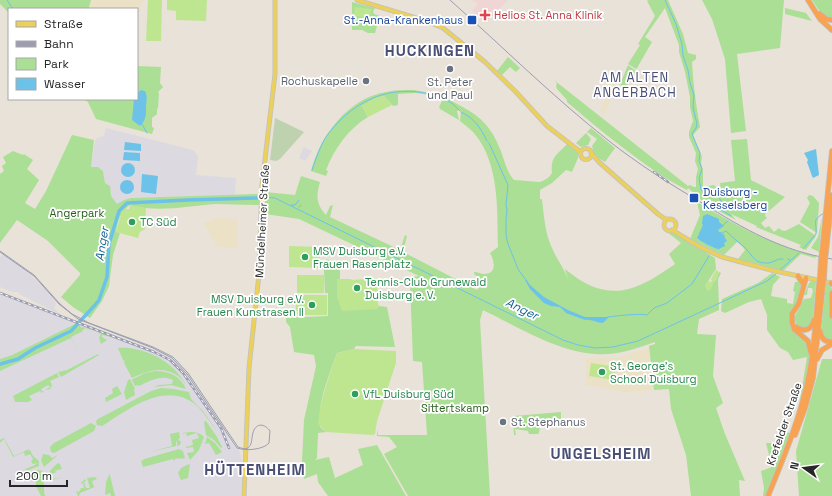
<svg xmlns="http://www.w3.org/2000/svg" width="832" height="496" font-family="'Space Grotesk',sans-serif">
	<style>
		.industrial { fill: #dcd9e1 }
		.education { fill: #ebe1c7 }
		.medical { fill: #f0d5d5 }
		.green { fill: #abdf95 }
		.cemetery { fill: #bfd2b0 }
		.pitch { fill: #bee691 }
		.water { fill: #6dc2e9 }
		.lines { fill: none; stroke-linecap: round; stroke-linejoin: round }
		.stream { stroke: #6dc2e9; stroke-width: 1 }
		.river { stroke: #6dc2e9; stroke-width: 3.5 }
		.major-casing { stroke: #c2c2c2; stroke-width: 5 }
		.highway-casing { stroke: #c2c2c2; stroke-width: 6 }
		.major { stroke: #ebd05b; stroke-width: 3.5 }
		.highway { stroke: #f8a354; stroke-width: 4.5 }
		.tram { stroke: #9b9eb1; stroke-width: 1 }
		.rail-casing { stroke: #9b9eb1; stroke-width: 2.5 }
		.rail { stroke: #fff; stroke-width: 1; stroke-dasharray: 3; stroke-linecap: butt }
		.highway-bridge-casing { stroke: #c2c2c2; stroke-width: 6; stroke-linecap: butt }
		.highway-bridge { stroke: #f8a354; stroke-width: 4.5 }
		.health-dot { fill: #e0444e; stroke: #fff; stroke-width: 1.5 }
		.transit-dot { fill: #1a4fb4; stroke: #fff; stroke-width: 1.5 }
		.worship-dot { fill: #6b7280; stroke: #fff; stroke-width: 1.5 }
		.leisure-dot { fill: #2e9e5b; stroke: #fff; stroke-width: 1.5 }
		.labels { text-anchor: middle; stroke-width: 3.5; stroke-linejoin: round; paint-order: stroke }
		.health-label { font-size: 11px; fill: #be3a42; stroke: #fff; text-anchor: start }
		.transit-label { font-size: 11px; fill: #164399; stroke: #fff; text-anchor: end }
		.worship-label { font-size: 11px; fill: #5b616d; stroke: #fff; text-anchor: end }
		.park-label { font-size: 11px; fill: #265f1b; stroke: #fff }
		.street-label { font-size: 11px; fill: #262626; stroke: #fff }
		.leisure-label { font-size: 11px; fill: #27864d; stroke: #fff; text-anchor: start }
		.water-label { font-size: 12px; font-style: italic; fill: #115e90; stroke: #fff }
		.quarter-label { font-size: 13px; letter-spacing: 1px; fill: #494f75; stroke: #fff }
		.district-label { font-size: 15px; font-weight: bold; letter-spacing: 1px; fill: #494f75; stroke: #fff }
	</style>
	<rect width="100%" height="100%" fill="#e9e2d8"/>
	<path class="industrial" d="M 106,128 L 193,150 L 198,156 L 196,175 L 236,178 L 235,195 L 131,198 L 124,200 L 117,205 L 111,196 L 109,185 L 105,183 L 103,171 L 98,167 L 91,167 L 95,142 L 97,138 L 104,136 Z
		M 304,147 L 312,151 L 305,161 L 299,158 Z
		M 3,255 L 24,269 L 44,288 L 56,303 L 54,308 L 61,315 L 19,294 L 19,292 L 12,292 L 0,287 L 0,257 Z
		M 0,294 L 76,322 L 75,324 L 12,355 L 0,359 Z
		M 82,323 L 157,351 L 173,360 L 182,368 L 222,425 L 234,446 L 239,450 L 243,464 L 241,496 L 0,496 L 0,368 Z"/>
	<path class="education" d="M 91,0 L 144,0 L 139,7 L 142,9 L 137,15 L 137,9 L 91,9 L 89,7 Z
		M 611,81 L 617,86 L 604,115 L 600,112 Z
		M 218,218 L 237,219 L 238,249 L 214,246 L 215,243 L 203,223 Z
		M 649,348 L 654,390 L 625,392 L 586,385 L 586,358 L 620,357 Z"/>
	<path class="medical" d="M 471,0 L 508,0 L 486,23 L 472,11 L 478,4 Z"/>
	<path class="green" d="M 0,0 L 91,0 L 89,7 L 91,9 L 9,9 L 9,13 L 0,4 Z
		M 649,0 L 668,0 L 683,34 L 688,53 L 696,55 L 696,59 L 692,62 C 693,83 696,106 700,127 L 693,135 L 702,157 L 701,163 L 703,171 L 703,187 L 714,185 L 721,193 L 720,183 L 735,181 L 731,140 L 747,139 L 751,180 L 785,197 L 769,211 L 752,197 L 751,192 L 722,194 L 722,196 L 747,194 L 749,197 L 751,196 L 766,211 L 765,216 L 767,218 L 761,223 L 765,228 L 769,226 L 774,232 L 779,228 L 781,230 L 785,231 L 799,224 L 816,236 L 806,250 L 799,247 L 801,245 L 756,227 L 757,226 L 731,214 L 736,220 L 711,207 L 696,196 L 695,194 L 688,188 L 687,190 C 671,182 656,172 642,162 C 616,143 591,123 567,102 L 567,100 L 557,89 L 556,86 L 557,83 L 554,80 L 688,186 L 690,185 L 694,187 L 696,187 L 696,177 L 698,169 L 695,161 L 696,153 L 689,137 L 689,132 L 693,121 L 690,107 L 690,97 L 685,72 L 679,52 L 679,45 L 665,8 L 645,37 L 652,42 L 637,68 L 636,69 L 628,64 L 640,45 L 638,44 L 655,16 L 647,1 Z
		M 702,0 L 784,0 L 780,48 L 737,54 L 746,131 L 731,133 L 725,59 L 712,19 Z
		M 812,0 L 832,0 L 832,19 L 822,15 Z
		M 352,2 L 375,8 L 373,11 L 374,14 L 380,16 L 375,33 L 368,33 L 362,30 L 352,30 Z
		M 785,8 L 806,13 L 812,21 L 785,14 Z
		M 508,57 L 520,68 L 516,72 L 510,67 L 502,75 L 497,71 Z
		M 628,65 L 636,71 L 625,89 L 620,84 Z
		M 137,66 L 161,67 L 160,83 L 163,87 L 158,92 L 159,94 L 158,108 L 157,109 L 157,114 L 152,118 L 152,127 L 154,128 L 152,134 L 96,119 L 88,102 L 83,99 L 137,99 Z
		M 414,90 L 440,95 L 439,98 L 436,98 L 437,96 L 416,93 L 398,94 L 398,105 L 393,106 L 384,96 L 376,98 L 362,106 L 368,117 C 348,129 334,149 326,170 L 328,171 L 326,176 L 311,171 C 320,136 348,98 386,92 C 395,90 405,90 414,90 Z
		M 444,97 C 472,112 488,118 500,149 C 504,158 507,173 514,180 L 540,182 C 545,180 549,178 552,173 C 550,157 557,155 567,144 L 578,153 L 578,158 L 572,172 L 566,170 L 552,183 L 540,190 L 540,199 L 542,199 C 544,216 545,233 552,248 C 557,260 565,269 569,282 L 565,269 C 607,304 634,293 675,264 L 669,254 L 681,243 L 667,232 L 673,232 L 715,258 L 716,269 L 705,286 L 715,281 L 719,272 L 721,273 L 718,279 L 719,310 L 699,319 L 697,334 L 716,335 L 713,376 L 723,403 L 716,408 L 725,434 L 745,481 L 739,480 L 740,496 L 691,496 L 686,455 L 671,409 L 669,389 L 654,390 L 649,346 L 655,344 L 655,342 C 635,349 616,356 595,354 C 558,352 516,326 483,310 L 480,320 L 490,496 L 408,496 L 384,454 L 397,447 L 389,437 L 377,436 L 377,429 L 378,435 L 427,435 L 422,362 L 413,361 L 410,282 L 412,277 L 419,276 L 299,219 L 265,214 L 265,192 L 295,195 L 301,176 L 320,182 C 316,196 316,204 326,215 L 330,206 L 333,205 L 330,217 L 400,250 L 405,235 L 407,236 L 403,252 L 477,290 L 481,285 L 484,287 L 487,284 L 474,274 L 474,272 C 478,272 481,274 484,274 C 498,274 494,260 490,253 L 498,247 C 497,210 500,164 474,133 C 470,129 465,125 460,121 L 461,111 L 459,110 L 457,111 L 459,120 L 440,109 L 439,107 Z
		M 591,128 L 615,148 L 605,162 L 594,155 L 592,146 L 597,139 L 587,132 Z
		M 586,133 L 591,139 L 588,145 L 581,147 L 576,143 Z
		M 72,135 L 94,140 L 91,167 L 98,167 L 103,171 L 105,183 L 110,186 L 111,196 L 117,204 L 124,200 L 131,198 L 259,194 L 259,205 C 245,205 230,204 216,204 C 188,206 158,213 130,205 C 120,212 118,220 116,232 L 120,233 L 113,255 L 109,286 L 102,301 L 90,318 L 73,307 L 61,297 L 80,275 L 80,273 L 48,241 L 17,220 L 0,243 L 0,174 L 4,171 L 2,166 L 6,163 L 3,157 L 13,151 L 23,155 L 24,154 L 33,160 L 27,169 L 39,180 L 25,203 L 35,209 L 46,191 Z
		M 809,195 L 813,196 L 819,203 L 817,233 L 800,222 L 810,203 L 807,198 Z
		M 697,202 C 734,224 772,246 816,256 L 815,258 L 801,254 L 783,271 L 738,259 L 745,250 L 742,246 L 737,242 L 724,255 L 708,248 L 690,239 L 700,215 Z
		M 822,217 L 819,252 L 811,248 L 818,237 Z
		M 327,259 L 331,261 L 332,268 L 340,268 L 340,279 L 337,279 L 376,309 L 379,306 L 387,307 L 395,347 L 356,346 L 354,349 L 337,353 C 329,376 317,402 320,427 L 326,432 L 318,433 L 317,458 L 315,460 L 329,457 L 335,478 L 363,465 L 358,449 L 377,445 L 406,496 L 328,496 L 318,482 L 317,474 L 304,479 L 302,460 L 303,441 L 304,420 L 316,366 L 314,355 L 294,352 L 290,327 L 286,322 L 286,318 L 328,316 L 328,293 L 325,293 L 324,270 Z
		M 772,273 L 780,277 L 773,285 L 771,296 L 787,299 L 787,303 L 793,304 L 795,292 L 793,291 L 795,282 L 799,282 L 795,279 L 802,282 L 801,296 L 790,318 C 795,327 802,335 807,344 C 814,358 803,391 799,405 L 807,357 L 793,360 L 788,352 L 780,348 L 767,330 L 767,315 L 761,299 L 749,302 L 725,313 L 721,311 L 722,299 L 758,283 Z
		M 811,281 L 816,282 L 813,319 L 811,324 L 805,328 L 797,326 L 794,318 L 804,299 L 811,298 L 813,291 L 812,288 L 808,288 L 807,295 L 804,295 L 809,283 Z
		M 826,284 L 830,284 L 832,289 L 830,303 L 832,318 L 832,341 L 823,337 L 821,331 Z
		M 76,322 L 81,324 L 80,327 L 90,328 L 111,336 L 111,337 L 102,335 L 102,337 L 107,340 L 101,344 L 99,338 L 101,333 L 99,334 L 99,332 L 85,328 L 82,331 L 82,333 L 81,332 L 71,337 L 78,351 L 71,338 L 0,371 L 0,359 L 12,355 L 75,324 Z
		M 118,348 C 137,346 162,356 175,370 C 180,375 183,380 187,386 C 184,383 182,379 178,376 C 163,365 146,371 132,378 L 124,363 L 125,361 L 123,360 Z
		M 98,354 L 99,355 L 61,377 L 58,372 L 67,370 Z
		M 822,359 L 832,359 L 832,496 L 799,496 L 796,451 Z
		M 156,371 C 170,371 181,377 186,389 L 171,385 L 154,387 L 159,385 L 172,384 L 173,380 C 162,374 149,381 139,386 L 138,385 L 135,386 L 132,380 L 131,380 L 145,373 Z
		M 57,373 L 59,377 L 50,381 L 52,385 L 50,389 L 45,390 L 50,387 L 48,385 L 41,389 L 42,391 L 44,391 L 42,393 L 40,391 L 29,396 L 32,400 L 28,402 L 15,402 L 13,396 Z
		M 130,379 L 135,389 L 134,389 L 135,395 L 126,400 L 124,392 L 128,380 Z
		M 117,386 L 122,394 L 106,402 L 105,398 L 113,393 L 112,389 Z
		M 161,388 L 174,389 L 189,392 L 191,399 L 203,411 L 217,431 C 210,423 204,412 196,405 C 165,380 129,409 102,426 L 97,425 L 96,421 L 98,419 L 151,391 Z
		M 561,412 L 561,419 L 541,422 C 538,426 541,431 538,434 L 529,434 L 528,431 L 515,429 L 516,435 L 514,435 L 513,418 L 514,416 Z
		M 206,421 L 217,437 L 222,447 L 221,448 L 214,440 L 206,435 L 204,422 Z
		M 91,423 L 96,426 L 94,431 L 54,453 L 51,452 L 50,447 L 54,443 Z
		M 781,431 L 790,433 L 766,496 L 763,496 L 764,488 L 761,471 L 772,467 L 766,443 L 774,443 Z
		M 179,432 L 180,438 L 178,439 L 181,442 L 180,445 L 177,446 L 177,440 L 176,443 L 176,446 L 149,452 L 172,446 L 170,434 Z
		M 190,432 C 196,432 200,433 204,437 L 199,450 L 190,460 L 187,453 L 194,452 L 193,447 L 186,448 L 186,447 L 193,445 L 192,440 L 199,438 L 197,433 L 187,436 L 186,433 L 183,434 L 183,433 Z
		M 207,437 L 215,443 L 222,452 L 216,455 L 209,443 L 205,444 Z
		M 4,438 L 14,456 L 29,449 L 28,451 L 30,450 L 33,456 L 39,461 L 39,466 L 26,471 L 25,469 L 33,466 L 38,463 L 33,464 L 31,461 L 33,459 L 30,454 L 25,456 L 24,452 L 13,457 L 4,439 L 0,443 L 0,440 Z
		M 179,449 L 183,451 L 185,458 L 181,459 L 179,458 L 178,459 L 176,458 L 174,461 L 173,459 L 143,467 L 141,461 L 143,460 L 144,459 Z
		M 43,454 L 49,455 L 52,458 L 58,455 L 44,467 L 41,460 Z
		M 58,463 L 60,464 L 62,469 L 54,471 L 57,472 L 52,474 L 53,479 L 63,477 L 61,473 L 63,477 L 48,481 C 46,474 53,467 58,463 Z
		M 190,464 L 188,478 L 181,480 L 178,473 C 181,467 184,466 190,464 Z
		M 38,470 L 42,471 C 45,479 43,488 45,496 L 41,496 L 37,488 L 33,472 Z
		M 110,473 L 110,475 L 115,496 L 111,496 L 110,493 L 105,495 L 106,482 Z
		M 95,477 L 97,479 L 92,481 L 94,487 L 97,486 L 80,493 L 79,496 L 78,496 L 76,491 L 79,492 L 81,488 L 84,488 L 83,483 L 80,484 L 85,479 L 86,481 L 84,482 L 86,488 L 90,488 L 87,478 Z"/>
	<path class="cemetery" d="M 275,118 L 304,132 L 280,159 L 276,161 L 270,160 Z"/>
	<path class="pitch" d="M 148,0 L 162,0 L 161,41 L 146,41 Z
		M 167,0 L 207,0 L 206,21 L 176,20 L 176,11 L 167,10 Z
		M 355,7 L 371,9 L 370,18 L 354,16 Z
		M 384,96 L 392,105 L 368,117 L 362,106 L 376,98 Z
		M 130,205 L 146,208 L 145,229 L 140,232 L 138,238 L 116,232 L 122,211 L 125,209 L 129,209 Z
		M 289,246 L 320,247 L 320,268 L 289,267 Z
		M 716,270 L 719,272 L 710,290 L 707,291 L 705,285 L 708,281 L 712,282 L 711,279 Z
		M 297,275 L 324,275 L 324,293 L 297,293 Z
		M 377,278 L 378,304 L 379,306 L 376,309 L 342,311 L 337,297 L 337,279 L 351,279 L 352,280 Z
		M 296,295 L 327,295 L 327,315 L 296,315 Z
		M 354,349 L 396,351 L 396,363 L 377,421 L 375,434 L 373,435 L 326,432 L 318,424 C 320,400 329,376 337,353 Z
		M 591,363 L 616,367 L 614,380 L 589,376 Z"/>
	<path class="water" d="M 141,90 L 145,91 C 148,97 146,102 146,108 C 146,115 146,120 140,126 L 132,120 L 134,99 L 137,99 L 137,93 Z
		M 125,142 L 141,144 L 141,151 L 124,150 Z
		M 816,149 L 819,175 L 813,178 L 812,176 L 807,162 L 808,160 L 804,153 Z
		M 124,152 L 140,153 L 140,161 L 123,160 Z
		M121 170a7 7 0 1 1 14 0a7 7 0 1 1-14 0Z
		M 142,174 L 158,176 L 156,194 L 141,192 Z
		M120 187a7 7 0 1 1 14 0a7 7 0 1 1-14 0Z
		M 707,214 L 719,219 L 719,222 L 724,226 L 718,230 L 719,232 L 721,232 L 722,234 L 725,235 L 724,236 L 727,241 L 724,243 L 725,246 C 723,247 721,248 719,249 C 715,249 700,241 697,238 L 703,225 L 702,224 L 703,216 Z
		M 526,279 L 530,285 L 544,297 L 568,310 L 585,317 L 609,317 L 603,323 C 597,323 591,319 585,320 L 566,313 L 560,307 L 551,306 L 544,303 L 530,289 L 525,280 Z"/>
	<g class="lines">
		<path class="stream" d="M 7,0 L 13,9
			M 665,0 L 676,24 L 682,44 L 683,56 L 688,70 L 690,83 L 694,95 L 693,107 L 697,124 L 696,128 L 692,134 L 700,153 L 699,161 L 702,169 L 699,178 L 701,190 L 702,191 L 710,188 L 715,190 L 721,201 L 720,209 L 731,216
			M 444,98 L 453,104 L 460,111
			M 461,112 C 475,119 480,127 487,141
			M 142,124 L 147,133
			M 489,143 L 508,185 L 506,205 L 507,210 L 506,220 L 506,235 L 508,244 L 518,269 L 525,279
			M 312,170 C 316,159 321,143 328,134 C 357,97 395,82 441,97
			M 264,197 L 275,198 L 285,203 L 563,340 L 578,345 L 595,348 L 613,347 L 638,341 L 767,281 L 776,274
			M 291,205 L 295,205 L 299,200
			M 299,207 L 301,205
			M 723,225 L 728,221
			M 722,233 L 726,231 C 732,237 737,241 743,246 C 751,252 753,263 765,263 C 772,264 777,258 783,259
			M 803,249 L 816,234 C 817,221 811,221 824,213
			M 788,259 L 790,260
			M 780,270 L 799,253
			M 608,317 C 615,316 641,313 647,315 L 654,308 L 667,303 L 692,284 L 709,256"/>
		<path class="river" d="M 0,364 L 18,359 L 35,348 L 71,331 L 95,305 L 99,300 L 107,277 L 109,244 L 119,211 L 127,203 L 188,200 L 257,198"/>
		<g class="major-casing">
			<path id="major" d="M 357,0 L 426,21 L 443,28 L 485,62 L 516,92 L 547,126 L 578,150 L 580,153
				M580.5 154a5.5 5.5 0 1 1 11 0a5.5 5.5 0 1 1-11 0Z
				M 591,153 L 600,163 L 658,214 L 665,219 L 668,219
				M664 225a6 6 0 1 1 12 0a6 6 0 1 1-12 0Z
				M 672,230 L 700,247 L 722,257 L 775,271 L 832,283
				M 244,496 L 249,368 L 259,274 L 262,185 L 275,74 L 275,0"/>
		</g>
		<g class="highway-casing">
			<path id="highway" d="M 808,0 L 820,19 L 832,30
				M 820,14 L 826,19 L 832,20
				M 822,252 L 832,151
				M 826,252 L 832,195
				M 798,276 L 804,285
				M 820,277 L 821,260
				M 806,278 L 799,303 L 792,314 L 792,322 L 794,329 L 808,341 L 811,353
				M 824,278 L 825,260
				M 831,283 L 832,284
				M 832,293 L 832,316
				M 796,327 C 805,333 812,329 814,320
				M 820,331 C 821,338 825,342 832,342
				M 817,359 L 822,350 L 832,344
				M 795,435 L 805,408 L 813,378 L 823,285
				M 768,496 C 784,457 801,416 809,375 C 815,345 816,314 819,284"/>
		</g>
		<use href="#major" class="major"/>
		<use href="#highway" class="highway"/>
		<path class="tram" d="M 450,0 C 503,47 553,97 609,141 C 638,164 670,184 702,203 C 744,229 782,251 832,259
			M 0,251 L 34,275 L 60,304 L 72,314 L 89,323 L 153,347 L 173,357 L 188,373 L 238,447 C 255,454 250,437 254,430 C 258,422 266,425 270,431 L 269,443 C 263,450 245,451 237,448 L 187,374 L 172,358 L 153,348 L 78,319 L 59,304 L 34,276 L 0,252"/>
		<g class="rail-casing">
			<path id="rail" d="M 654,172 L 668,182
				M 0,293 L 154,352 L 170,360 L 183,373 L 221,428 L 229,448"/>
		</g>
		<use href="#rail" class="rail"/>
		<g class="highway-bridge-casing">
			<path id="highway-bridge" d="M 821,260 L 822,252
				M 825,260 L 826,252
				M 819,284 L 820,277
				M 823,285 L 824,278"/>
		</g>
		<use href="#highway-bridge" class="highway-bridge"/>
	</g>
	<path class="health-dot" d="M483 9h4v4h4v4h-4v4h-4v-4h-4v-4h4z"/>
	<g class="transit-dot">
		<rect x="467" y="15" width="10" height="10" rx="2"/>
		<rect x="689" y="193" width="10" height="10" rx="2"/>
	</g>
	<g class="worship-dot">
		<circle cx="450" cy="69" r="4"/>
		<circle cx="366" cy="81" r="4"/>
		<circle cx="503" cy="422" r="4"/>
	</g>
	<g class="leisure-dot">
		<circle cx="132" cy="222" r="4"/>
		<circle cx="305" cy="257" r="4"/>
		<circle cx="357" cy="288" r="4"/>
		<circle cx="312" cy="305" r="4"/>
		<circle cx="602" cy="372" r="4"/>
		<circle cx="355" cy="394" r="4"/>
	</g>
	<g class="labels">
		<g class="health-label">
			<text x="494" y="19">Helios St. Anna Klinik</text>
		</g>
		<g class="transit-label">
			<text x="463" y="24">St.-Anna-Krankenhaus</text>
			<text x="703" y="196" text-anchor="start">Duisburg -<tspan x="703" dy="13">Kesselsberg</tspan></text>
		</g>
		<g class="worship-label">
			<text x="358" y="85">Rochuskapelle</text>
			<text x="450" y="86" text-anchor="middle">St. Peter<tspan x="450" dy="13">und Paul</tspan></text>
			<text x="511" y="426" text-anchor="start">St. Stephanus</text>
		</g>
		<g class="park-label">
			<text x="77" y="217">Angerpark</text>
			<text x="455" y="412">Sittertskamp</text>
		</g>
		<g class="street-label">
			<text transform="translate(262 221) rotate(-87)" y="4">Mündelheimer Straße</text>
			<text transform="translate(784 424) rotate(-71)" y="4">Krefelder Straße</text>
		</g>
		<g class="leisure-label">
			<text x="140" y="226">TC Süd</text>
			<text x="313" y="255">MSV Duisburg e.V.<tspan x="313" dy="13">Frauen Rasenplatz</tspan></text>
			<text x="365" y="286">Tennis-Club Grunewald<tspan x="365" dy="13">Duisburg e. V.</tspan></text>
			<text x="304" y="303" text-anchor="end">MSV Duisburg e.V.<tspan x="304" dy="13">Frauen Kunstrasen II</tspan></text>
			<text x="610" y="370">St. George’s<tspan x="610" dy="13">School Duisburg</tspan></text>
			<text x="363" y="398">VfL Duisburg Süd</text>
		</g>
		<g class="water-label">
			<text transform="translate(102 244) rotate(-81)" y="4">Anger</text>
			<text transform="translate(522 309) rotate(26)" y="4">Anger</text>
		</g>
		<g class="quarter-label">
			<text x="635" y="82">AM ALTEN<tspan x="635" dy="15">ANGERBACH</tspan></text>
		</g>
		<g class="district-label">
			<text x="430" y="56">HUCKINGEN</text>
			<text x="601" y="459">UNGELSHEIM</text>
			<text x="255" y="475">HÜTTENHEIM</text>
		</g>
	</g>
	<rect x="8" y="8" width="130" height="92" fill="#ffffff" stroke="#a8a8a8"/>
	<rect x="16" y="21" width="20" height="6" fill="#ebd05b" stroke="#a8a8a8"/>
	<text x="44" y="28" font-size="12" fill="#262626">Straße</text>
	<rect x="16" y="41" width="20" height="6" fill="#9b9eb1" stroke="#a8a8a8"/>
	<text x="44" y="48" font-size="12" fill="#262626">Bahn</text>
	<rect x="16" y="58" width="20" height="12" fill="#abdf95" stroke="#a8a8a8"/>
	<text x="44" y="68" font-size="12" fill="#262626">Park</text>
	<rect x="16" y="78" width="20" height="12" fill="#6dc2e9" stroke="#a8a8a8"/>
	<text x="44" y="88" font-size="12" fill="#262626">Wasser</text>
	<g transform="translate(804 468) rotate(284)" stroke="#ffffff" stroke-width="3" paint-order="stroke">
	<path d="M0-3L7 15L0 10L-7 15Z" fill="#262626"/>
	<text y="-6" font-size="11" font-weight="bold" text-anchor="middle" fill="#262626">N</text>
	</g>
	<path d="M10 480v6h57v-6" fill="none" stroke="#262626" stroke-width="2"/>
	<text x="16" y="480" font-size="12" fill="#262626" stroke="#ffffff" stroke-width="3" paint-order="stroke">200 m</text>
</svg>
